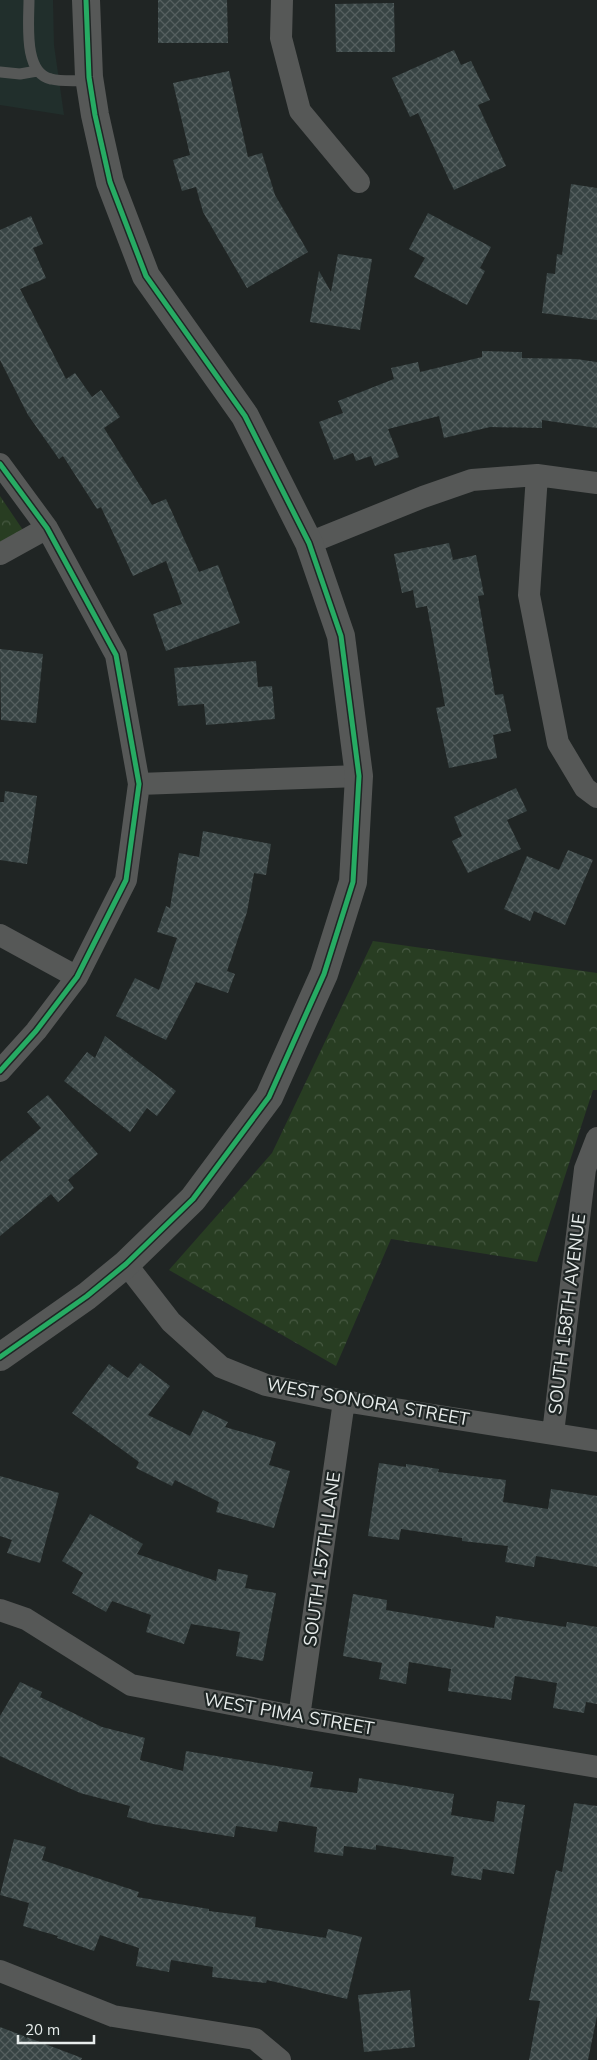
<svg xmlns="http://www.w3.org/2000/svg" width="597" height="2060" font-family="Mulish,sans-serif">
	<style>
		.built { fill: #212f2c }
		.park { fill: url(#park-crowns) }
		.building { fill: url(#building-cross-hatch) }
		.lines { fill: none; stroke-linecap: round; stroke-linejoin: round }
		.service { stroke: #565857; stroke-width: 11 }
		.minor { stroke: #565857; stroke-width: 22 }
		.tertiary { stroke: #565857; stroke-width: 28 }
		.cycleway-casing { stroke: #1f2625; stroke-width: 8 }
		.cycleway { stroke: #26ab63; stroke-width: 5 }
		.labels { text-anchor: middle; stroke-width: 4.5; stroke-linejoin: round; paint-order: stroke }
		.street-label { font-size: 18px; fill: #e7eceb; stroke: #1f2625 }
	</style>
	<defs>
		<pattern id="park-crowns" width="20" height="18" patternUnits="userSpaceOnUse" patternTransform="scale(1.25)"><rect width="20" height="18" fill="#283d22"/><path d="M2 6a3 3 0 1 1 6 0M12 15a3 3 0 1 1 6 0" fill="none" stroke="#475942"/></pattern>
		<pattern id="building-cross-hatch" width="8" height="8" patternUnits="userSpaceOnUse" patternTransform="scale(1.25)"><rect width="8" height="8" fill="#384444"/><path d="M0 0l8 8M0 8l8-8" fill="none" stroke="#555f5f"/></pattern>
	</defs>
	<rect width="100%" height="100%" fill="#202524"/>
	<path class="built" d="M 0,0 L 53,0 L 54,45 L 64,115 L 0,105 Z"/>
	<path class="park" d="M 0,496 L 23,530 L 0,542 Z
		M 373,941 L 597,973 L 597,1090 L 593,1090 L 537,1262 L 391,1239 L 336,1366 L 169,1270 L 272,1153 Z"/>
	<path class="building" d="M 158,0 L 227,0 L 228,43 L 158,43 Z
		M 394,3 L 395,52 L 336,52 L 335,4 Z
		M 454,50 L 461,65 L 471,61 L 490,100 L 478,105 L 506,166 L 454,190 L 418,113 L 410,117 L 392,78 Z
		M 229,71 L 248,157 L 262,153 L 275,195 L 308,252 L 247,288 L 203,212 L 196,187 L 182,191 L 173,160 L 190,155 L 173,83 Z
		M 571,184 L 597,188 L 597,320 L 542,313 L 547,273 L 555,274 L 557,254 L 562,255 Z
		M 428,213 L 491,247 L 480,268 L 485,271 L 467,305 L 414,277 L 425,258 L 409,249 Z
		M 31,216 L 43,244 L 33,248 L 46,278 L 20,289 L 66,379 L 75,373 L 92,397 L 101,390 L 120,417 L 104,428 L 152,505 L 166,499 L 199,572 L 218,565 L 240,623 L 166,651 L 153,614 L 182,604 L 166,561 L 133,576 L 101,507 L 97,509 L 63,456 L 59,459 L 28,415 L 0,360 L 0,230 Z
		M 338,254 L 372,259 L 360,330 L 310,322 L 319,271 L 331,292 Z
		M 482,351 L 522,352 L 522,358 L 576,359 L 597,362 L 597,428 L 542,420 L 542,428 L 490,427 L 444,438 L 439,416 L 388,429 L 399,457 L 375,466 L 371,456 L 356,461 L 353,453 L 334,460 L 319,422 L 343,413 L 338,401 L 394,379 L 391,368 L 418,362 L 420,372 L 482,357 Z
		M 449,543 L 453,560 L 476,555 L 484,595 L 478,596 L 495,695 L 503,694 L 511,731 L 493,735 L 497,758 L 449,768 L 436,708 L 445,706 L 427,606 L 416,608 L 413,590 L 402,593 L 394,554 Z
		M 0,649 L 43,654 L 36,723 L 1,720 Z
		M 256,661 L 258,687 L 272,686 L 275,719 L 206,725 L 204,704 L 178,706 L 174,668 Z
		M 516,788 L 527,811 L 507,820 L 521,849 L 468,873 L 452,841 L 462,836 L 454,817 Z
		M 5,791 L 37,796 L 27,864 L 0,860 L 0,802 L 4,802 Z
		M 203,831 L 271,844 L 266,875 L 254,873 L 247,912 L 227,971 L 235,974 L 228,993 L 196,982 L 166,1040 L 116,1016 L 135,978 L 159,990 L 177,938 L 157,932 L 166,906 L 170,908 L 179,853 L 199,857 Z
		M 568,850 L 593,860 L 565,925 L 534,911 L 530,921 L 504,909 L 527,856 L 559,870 Z
		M 105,1036 L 176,1091 L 157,1116 L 147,1108 L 130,1132 L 64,1081 L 87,1052 L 95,1058 Z
		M 48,1095 L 98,1154 L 68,1180 L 74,1188 L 58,1202 L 51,1194 L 0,1236 L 0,1162 L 41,1128 L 27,1112 Z
		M 140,1363 L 170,1386 L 148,1415 L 190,1436 L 203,1410 L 228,1422 L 225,1427 L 276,1442 L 269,1465 L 290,1471 L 274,1528 L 216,1512 L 219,1502 L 175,1480 L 172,1486 L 136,1468 L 139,1462 L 72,1413 L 109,1364 L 128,1378 Z
		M 379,1463 L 406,1467 L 406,1464 L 439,1469 L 438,1472 L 506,1480 L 503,1502 L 548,1509 L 551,1489 L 597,1496 L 597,1567 L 536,1556 L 534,1567 L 505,1562 L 508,1546 L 462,1541 L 462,1538 L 401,1529 L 399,1540 L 368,1536 Z
		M 0,1476 L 59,1493 L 40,1563 L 7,1553 L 12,1540 L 0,1536 Z
		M 90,1514 L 143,1544 L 137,1554 L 216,1581 L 218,1569 L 248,1575 L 245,1588 L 276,1593 L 263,1661 L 236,1656 L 240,1632 L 191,1624 L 184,1644 L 146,1632 L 151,1615 L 112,1601 L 106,1612 L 72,1593 L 83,1573 L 62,1561 Z
		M 353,1594 L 387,1600 L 386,1610 L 494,1628 L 496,1616 L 566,1627 L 567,1622 L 597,1627 L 597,1704 L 586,1702 L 584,1713 L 553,1708 L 557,1683 L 515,1676 L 511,1700 L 448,1691 L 451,1669 L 409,1662 L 406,1684 L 379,1679 L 382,1663 L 343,1656 Z
		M 20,1682 L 42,1692 L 40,1697 L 102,1727 L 145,1738 L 140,1760 L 183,1771 L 186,1751 L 313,1772 L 310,1787 L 357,1793 L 359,1778 L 454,1794 L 451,1815 L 494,1822 L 497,1801 L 525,1805 L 514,1874 L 483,1869 L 481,1880 L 451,1875 L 454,1857 L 376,1845 L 376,1850 L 344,1846 L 343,1856 L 314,1852 L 317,1827 L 279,1821 L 277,1832 L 236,1826 L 234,1837 L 153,1824 L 127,1817 L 130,1806 L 80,1793 L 0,1756 L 0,1716 Z
		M 574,1803 L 597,1806 L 597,2016 L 588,2060 L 529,2060 L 540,2001 L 529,2000 L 556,1870 L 562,1872 Z
		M 14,1839 L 46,1847 L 42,1860 L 139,1892 L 137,1897 L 209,1909 L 209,1911 L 256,1917 L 255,1927 L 326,1938 L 328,1929 L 362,1937 L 347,1999 L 267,1980 L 266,1983 L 212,1977 L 213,1967 L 171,1960 L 169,1972 L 136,1966 L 139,1948 L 100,1935 L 94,1951 L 57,1938 L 58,1936 L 23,1926 L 29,1903 L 0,1895 Z
		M 410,1990 L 415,2047 L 364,2052 L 358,1995 Z
		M 0,2027 L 82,2058 L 81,2060 L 0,2060 Z"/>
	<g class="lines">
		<path class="service" d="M 29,0 C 29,22 23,73 51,79 C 63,82 77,80 90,81
			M 0,72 L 20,74 L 37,71"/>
		<path class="minor" d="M 282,0 L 281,38 L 300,111 L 359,182
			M 0,464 L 47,528 L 116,655 L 139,784 L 126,880 L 77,977 L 36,1031 L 0,1071
			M 537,475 L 529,595 L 558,743 L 585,788 L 597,797
			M 309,543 L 423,497 L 472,480 L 537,475 L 597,483
			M 0,554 L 47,528
			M 139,784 L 359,776
			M 0,935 L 77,977
			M 126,1264 L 171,1322 L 221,1367 L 266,1385 L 344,1401 L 597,1441
			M 553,1433 L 585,1169 L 597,1138
			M 0,1610 L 26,1619 L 131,1685 L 299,1717 L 597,1767
			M 299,1717 L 344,1401
			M 0,1971 L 113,2016 L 255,2039 L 280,2060"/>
		<path class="tertiary" d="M 0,1357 L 87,1296 L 126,1264 L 193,1199 L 269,1097 L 324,974 L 353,882 L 359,776 L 341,636 L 309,543 L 245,416 L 146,276 L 110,182 L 95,115 L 89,77 L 86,0"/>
		<g class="cycleway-casing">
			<path id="cycleway" d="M 0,464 L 47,528 L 116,655 L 139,784 L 126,880 L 77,977 L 36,1031 L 0,1071
				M 0,1357 L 87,1296 L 126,1264 L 193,1199 L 269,1097 L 324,974 L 353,882 L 359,776 L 341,636 L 309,543 L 245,416 L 146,276 L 110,182 L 95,115 L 89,77 L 86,0"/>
		</g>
		<use href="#cycleway" class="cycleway"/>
	</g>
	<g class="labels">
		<g class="street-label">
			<text transform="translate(567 1314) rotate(-83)" y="6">SOUTH 158TH AVENUE</text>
			<text transform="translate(368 1402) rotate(10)" y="6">WEST SONORA STREET</text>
			<text transform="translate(322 1559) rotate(-82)" y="6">SOUTH 157TH LANE</text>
			<text transform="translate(289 1714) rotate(10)" y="6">WEST PIMA STREET</text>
		</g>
	</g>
	<path d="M18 2035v8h76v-8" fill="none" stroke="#e7eceb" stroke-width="2.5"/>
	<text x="25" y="2035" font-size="15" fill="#e7eceb" stroke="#1f2625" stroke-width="4" paint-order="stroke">20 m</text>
</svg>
